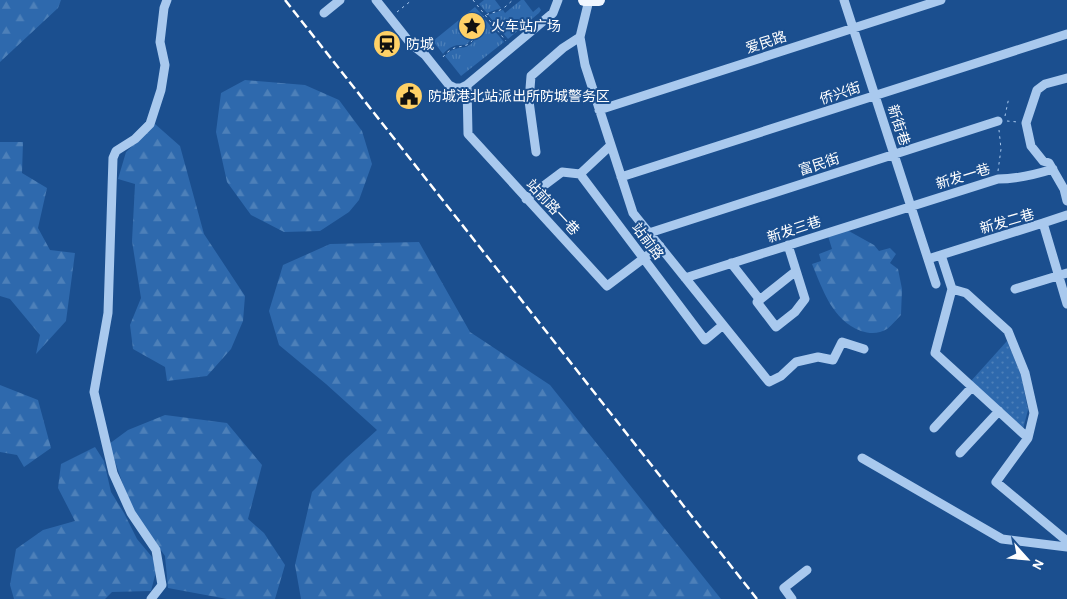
<svg xmlns="http://www.w3.org/2000/svg" width="1067" height="599" font-family="'Alegreya Sans','Noto Sans SC',sans-serif">
	<style>
		.grass { fill: url(#grass-tufts) }
		.forest { fill: url(#forest-firs) }
		.park { fill: url(#park-dots) }
		.lines { fill: none; stroke-linecap: round; stroke-linejoin: round }
		.path { stroke: #a9c9ee; stroke-width: 1; stroke-dasharray: 2.5 4; stroke-linecap: butt }
		.minor { stroke: #a9c9ee; stroke-width: 9 }
		.major { stroke: #f0f6ff; stroke-width: 12 }
		.rail { stroke: #fff; stroke-width: 2.5; stroke-dasharray: 9 4; stroke-linecap: butt }
		.labels { text-anchor: middle; stroke-width: 4; stroke-linejoin: round; paint-order: stroke }
		.poi-label { font-size: 14px; fill: #fff; stroke: #1b4f8f; text-anchor: start }
		.street-label { font-size: 14px; fill: #fff; stroke: #1b4f8f }
	</style>
	<defs>
		<pattern id="grass-tufts" width="24" height="20" patternUnits="userSpaceOnUse" patternTransform="scale(1.25)"><rect width="24" height="20" fill="#2e69ad"/><path d="M3 7l-1-3M5 7V3M7 7l1-3M15 17l-1-3M17 17v-4M19 17l1-3" fill="none" stroke="#4d80b9"/></pattern>
		<pattern id="forest-firs" width="22" height="20" patternUnits="userSpaceOnUse" patternTransform="scale(1.25)"><rect width="22" height="20" fill="#2e69ad"/><path d="M5 1l3.5 6h-7zM16 11l3.5 6h-7z" fill="#4d80b9"/></pattern>
		<pattern id="park-dots" width="8" height="8" patternUnits="userSpaceOnUse" patternTransform="scale(1.25)"><rect width="8" height="8" fill="#2e69ad"/><path d="M2 2h.1M6 6h.1" fill="none" stroke="#4d80b9" stroke-width="1.8" stroke-linecap="round"/></pattern>
	</defs>
	<rect width="100%" height="100%" fill="#1b4f8f"/>
	<path class="grass" d="M 484,0 L 495,0 L 501,8 L 487,13 L 479,4 Z
		M 521,0 L 524,0 L 533,12 L 539,7 L 541,10 L 539,13 L 508,39 L 488,15 L 503,10 L 505,13 Z
		M 475,7 L 483,16 C 474,24 476,37 466,45 C 456,44 449,47 443,54 L 433,41 Z
		M 484,18 L 504,42 L 461,76 L 445,56 C 455,44 465,51 472,43 C 479,35 477,25 484,18 Z"/>
	<path class="forest" d="M 0,0 L 61,0 L 58,8 L 0,62 Z
		M 245,80 L 305,85 L 339,100 L 362,131 L 372,164 L 359,200 L 349,212 L 320,231 L 284,232 L 251,215 L 227,182 L 216,132 L 221,93 Z
		M 155,124 L 180,146 L 204,234 L 245,296 L 243,321 L 231,349 L 207,376 L 167,381 L 165,367 L 133,349 L 130,325 L 141,298 L 132,241 L 135,184 L 118,179 L 126,152 Z
		M 0,142 L 23,142 L 22,173 L 47,188 L 38,228 L 50,250 L 75,253 L 66,321 L 36,354 L 40,335 L 10,299 L 0,296 Z
		M 847,230 L 874,245 L 879,251 L 890,248 L 896,254 L 890,263 L 898,269 L 902,289 L 901,315 C 897,319 892,325 887,329 C 879,334 870,334 861,331 C 832,320 823,290 812,264 L 821,261 L 819,254 L 832,249 L 828,236 Z
		M 419,242 L 470,332 L 550,385 L 721,599 L 301,599 L 295,565 L 312,492 L 346,458 L 377,430 L 326,384 L 279,345 L 269,311 L 283,265 L 330,244 Z
		M 0,385 L 38,400 L 51,448 L 24,467 L 17,455 L 0,452 Z
		M 165,415 L 227,423 L 262,465 L 248,519 L 264,533 L 285,565 L 275,599 L 227,599 L 168,588 L 165,556 L 130,505 L 109,444 L 128,430 Z
		M 95,447 L 104,461 L 111,492 L 124,513 L 137,539 L 158,564 L 151,591 L 112,592 L 105,599 L 14,599 L 10,585 L 16,549 L 43,530 L 75,521 L 58,488 L 61,464 Z"/>
	<path class="park" d="M 1007,341 L 1021,375 L 1028,410 L 1023,429 L 971,381 Z"/>
	<g class="lines">
		<path class="path" d="M 473,0 L 506,41
			M 397,12 L 412,0
			M 443,57 C 454,43 463,49 470,43 C 478,36 475,25 482,18 C 488,12 493,14 500,10 C 505,8 509,3 513,0
			M 1005,116 L 1009,97
			M 1007,121 L 1018,122
			M 998,171 L 1001,149 L 999,130"/>
		<path class="minor" d="M 376,0 L 411,44 L 425,55 L 449,85 L 455,88 L 461,88 L 467,85 L 553,13 L 558,0
			M 589,0 L 580,37 L 585,65 L 633,213 L 769,382 L 781,376 L 796,362 L 818,357 L 833,360 L 842,342 L 864,349
			M 844,0 L 936,284
			M 324,13 L 340,0
			M 1067,78 L 1045,84 L 1037,90 L 1026,123 L 1031,146 L 1043,161 L 1049,163 L 1064,189 L 1067,201
			M 467,85 L 468,134 L 607,286 L 660,246
			M 599,110 L 941,0
			M 611,145 L 580,174 L 705,340 L 723,325
			M 536,152 L 529,101 L 531,76 L 563,48 L 580,37
			M 621,177 L 1067,34
			M 526,199 L 562,172 L 580,174
			M 1043,223 L 1067,215
			M 649,233 L 998,121
			M 788,245 L 805,299 L 795,312 L 776,327 L 757,302 L 796,271
			M 941,255 L 952,289 L 935,353 L 1028,438
			M 928,259 L 1043,223 L 1067,304
			M 731,263 L 760,300
			M 685,278 L 998,179 C 1017,179 1034,175 1053,169
			M 952,289 L 966,293 L 1008,331 L 1025,373 L 1034,413 L 1028,438 L 996,482 L 1067,541
			M 1015,289 L 1067,273
			M 934,428 L 972,387
			M 960,453 L 999,411
			M 862,458 L 1002,539 L 1067,547
			M 151,599 L 162,585 L 156,550 L 131,513 L 113,473 L 94,392 L 108,313 L 113,158 L 116,151 L 135,139 L 150,124 L 161,90 L 165,65 L 160,42 L 164,8 L 167,0
			M 792,599 L 784,588 L 807,570"/>
		<path class="major" d="M 584,0 L 599,0"/>
		<path class="rail" d="M 285,0 L 757,599"/>
	</g>
	<defs>
		<g id="sight-disc" transform="scale(1.4375)"><circle r="9.5" fill="#ffd166" stroke="#1b4f8f"/><path d="M0-6L1.8-2.2L6-1.7L2.9 1.2L3.7 5.4L0 3.3L-3.7 5.4L-2.9 1.2L-6-1.7L-1.8-2.2Z" fill="#111"/></g>
		<g id="station-disc" transform="scale(1.4375)"><circle r="9.5" fill="#ffd166" stroke="#1b4f8f"/><path d="M-3-6H3Q5-6 5-4V2Q5 4 3 4L4.5 6H3L1.5 4h-3L-3 6H-4.5L-3 4Q-5 4-5 2V-4Q-5-6-3-6ZM-3.5-4v3h7v-3ZM-3.5 1v1.5H-2V1ZM2 1v1.5H3.5V1Z" fill="#111"/></g>
		<g id="civic-disc" transform="scale(1.4375)"><circle r="9.5" fill="#ffd166" stroke="#1b4f8f"/><path d="M-.6-6.5H3V-4.5H.6V-3L4-1V1h2V6H-6V1h2V-1L-.6-3ZM-1.2 2.5V6h2.4V2.5Z" fill="#111"/></g>
	</defs>
	<g fill-rule="evenodd">
		<use href="#sight-disc" x="472" y="26"/>
		<use href="#station-disc" x="387" y="44"/>
		<use href="#civic-disc" x="409" y="96"/>
	</g>
	<g class="labels">
		<g class="poi-label">
			<text x="491" y="31">火车站广场</text>
			<text x="406" y="49">防城</text>
			<text x="428" y="101">防城港北站派出所防城警务区</text>
		</g>
		<g class="street-label">
			<text transform="translate(766 42) rotate(-18)" y="5">爱民路</text>
			<text transform="translate(840 93) rotate(-18)" y="5">侨兴街</text>
			<text transform="translate(899 125) rotate(72)" y="5">新街巷</text>
			<text transform="translate(819 164) rotate(-18)" y="5">富民街</text>
			<text transform="translate(963 176) rotate(-17)" y="5">新发一巷</text>
			<text transform="translate(553 207) rotate(47)" y="5">站前路一巷</text>
			<text transform="translate(1007 221) rotate(-16)" y="5">新发二巷</text>
			<text transform="translate(794 229) rotate(-18)" y="5">新发三巷</text>
			<text transform="translate(648 241) rotate(53)" y="5">站前路</text>
		</g>
	</g>
	<g transform="translate(1027 559) rotate(117)" stroke="#1b4f8f" stroke-width="4" paint-order="stroke">
	<path d="M0-4L9 19L0 12L-9 19Z" fill="#ffffff"/>
	<text y="-8" font-size="14" font-weight="bold" text-anchor="middle" fill="#ffffff">N</text>
	</g>
</svg>
